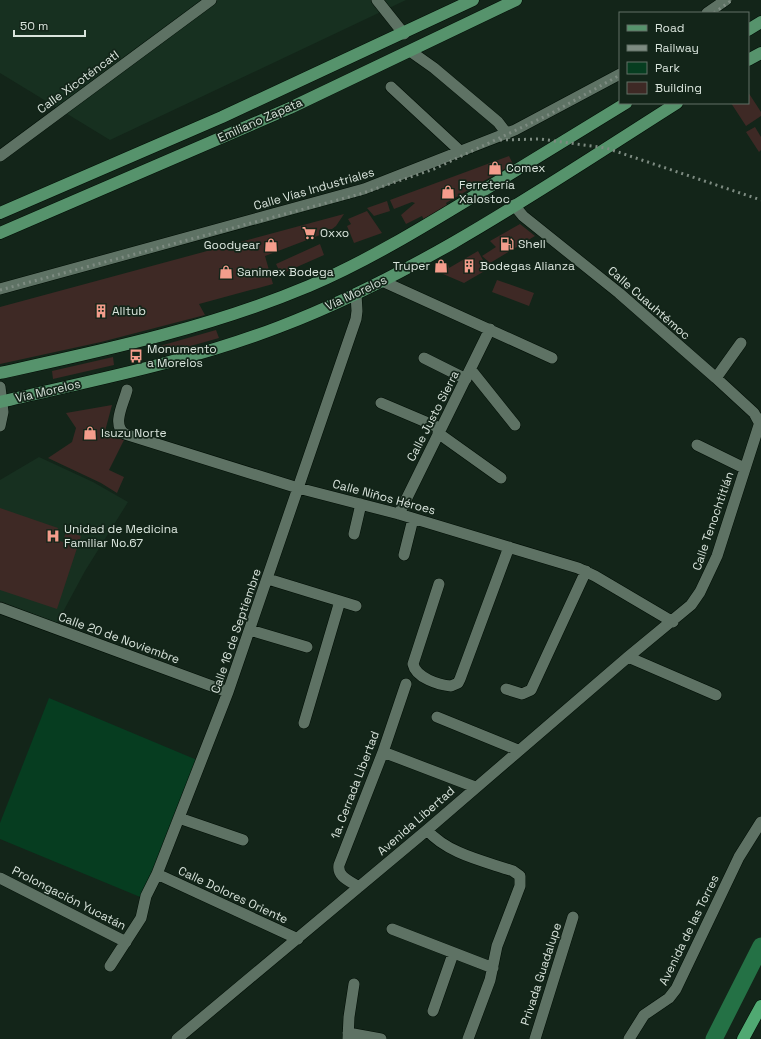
<svg xmlns="http://www.w3.org/2000/svg" width="761" height="1039" font-family="'Space Grotesk',sans-serif">
	<style>
		.built { fill: #173020 }
		.green { fill: #063d20 }
		.lines { fill: none; stroke-linecap: round; stroke-linejoin: round }
		.river { stroke: #247145; stroke-width: 17 }
		.building { fill: #3e2925 }
		.street-casing { stroke: #010e05; stroke-width: 12 }
		.primary-casing { stroke: #010e05; stroke-width: 13 }
		.highway-casing { stroke: #010e05; stroke-width: 13 }
		.street { stroke: #5e7264; stroke-width: 11 }
		.primary { stroke: #56936c; stroke-width: 12 }
		.highway { stroke: #50a972; stroke-width: 12 }
		.rail { stroke: #7d8b81; stroke-width: 3; stroke-dasharray: 2 4; stroke-linecap: butt }
		.labels { text-anchor: middle; stroke-width: 3.5; stroke-linejoin: round; paint-order: stroke }
		.street-label { font-size: 12px; fill: #d9e4dc; stroke: #132519 }
		.poi-label { font-size: 12px; fill: #d9e4dc; stroke: #132519; text-anchor: start }
	</style>
	<rect width="100%" height="100%" fill="#132519"/>
	<path class="built" d="M 0,0 L 406,0 L 110,140 L 0,73 Z
		M 39,457 L 93,482 L 128,502 L 85,571 L 57,623 L 0,601 L 0,480 Z"/>
	<path class="green" d="M 49,698 L 197,760 L 145,899 L 0,839 L 0,823 Z"/>
	<g class="lines">
		<path class="river" d="M 714,1039 L 761,946"/>
	</g>
	<path class="building" d="M 748,92 L 761,112 L 761,116 L 746,126 L 731,103 L 748,103 Z
		M 755,127 L 761,137 L 761,150 L 759,152 L 746,132 Z
		M 509,156 L 513,164 L 446,203 L 448,207 L 424,220 L 422,216 L 406,224 L 401,215 L 415,203 L 412,202 L 394,209 L 390,200 Z
		M 387,201 L 390,211 L 374,216 L 367,208 Z
		M 367,211 L 382,233 L 354,243 L 347,226 L 351,224 L 348,219 Z
		M 344,214 L 336,226 L 332,229 L 320,231 L 320,235 L 265,256 L 273,284 L 199,304 L 205,315 L 101,342 L 0,364 L 0,307 Z
		M 520,224 L 535,236 L 490,263 L 482,256 L 496,247 L 490,241 Z
		M 320,244 L 324,255 L 281,274 L 276,264 Z
		M 478,251 L 488,269 L 464,283 L 436,271 L 448,264 L 449,268 Z
		M 497,280 L 534,293 L 529,306 L 492,292 Z
		M 216,330 L 219,338 L 159,355 L 156,347 Z
		M 113,357 L 114,365 L 53,379 L 52,371 Z
		M 112,405 L 104,435 L 124,440 L 109,470 L 124,477 L 117,493 L 101,483 L 48,458 L 72,442 L 76,428 L 66,413 Z
		M 0,508 L 58,528 L 54,539 L 63,542 L 66,531 L 81,536 L 57,609 L 0,590 Z"/>
	<g class="lines">
		<g class="street-casing">
			<path id="street" d="M 377,0 L 404,34
				M 707,13 L 726,0
				M 410,51 L 434,68 L 498,122 L 507,134
				M 391,87 L 460,151
				M 0,156 L 211,0
				M 514,205 L 523,216 L 619,293 L 716,378 L 754,413 L 761,426
				M 382,281 L 552,358
				M 0,289 L 364,189 L 515,130 L 620,74
				M 424,358 L 466,379
				M 471,370 L 515,425
				M 716,378 L 741,343
				M 0,387 L 3,412 L 0,426
				M 127,390 C 124,403 111,425 125,434 L 298,488 L 399,514 L 578,568 L 595,576 L 673,622
				M 381,403 L 440,428
				M 438,433 L 501,478
				M 697,445 L 744,468
				M 399,514 L 490,329
				M 354,534 L 361,504
				M 404,555 L 413,519
				M 268,579 L 356,606
				M 439,584 L 413,664 C 416,678 439,685 451,686 L 458,683 L 460,679 L 509,547
				M 0,608 L 228,692
				M 250,630 L 307,647
				M 628,657 L 716,695
				M 506,689 L 522,694 L 531,690 L 586,571
				M 437,717 L 518,750
				M 304,723 L 340,601
				M 383,752 L 475,787
				M 179,818 L 243,840
				M 427,830 C 448,854 484,861 513,871 L 520,876 L 520,886 L 497,946 L 490,980 L 468,1039
				M 157,874 L 298,939
				M 0,878 L 126,942
				M 359,887 C 350,881 337,877 339,865 L 383,752 L 406,684
				M 392,929 L 493,968
				M 110,966 L 141,918 L 146,896 L 157,874 L 228,692 L 356,319 L 357,311 L 356,294
				M 433,1011 L 453,954
				M 348,1033 L 381,1039
				M 177,1039 L 427,830 L 628,657 L 691,605 L 700,592 L 717,556 L 761,419
				M 348,1039 L 349,1017 L 354,984
				M 535,1039 L 573,917
				M 629,1039 L 644,1015 L 669,998 L 676,989 L 739,857 L 761,822"/>
		</g>
		<g class="primary-casing">
			<path id="primary" d="M 748,30 L 761,22
				M 748,60 L 761,53
				M 0,213 L 222,117 L 473,0
				M 0,233 L 290,108 L 516,0
				M 0,373 C 105,350 209,328 309,286 C 370,260 428,224 484,190 C 532,161 579,132 626,103
				M 0,402 C 94,380 188,362 279,327 C 421,273 549,184 677,103"/>
		</g>
		<g class="highway-casing">
			<path id="highway" d="M 743,1039 L 761,1006"/>
		</g>
		<use href="#street" class="street"/>
		<use href="#primary" class="primary"/>
		<use href="#highway" class="highway"/>
		<path class="rail" d="M 714,13 L 732,0
			M 500,140 L 540,139 L 606,148 L 761,200
			M 0,290 L 360,194 L 434,169 L 550,114 L 620,75"/>
	</g>
	<defs>
		<g id="shop-bare" transform="scale(1.08)"><path d="M-5-2.5h2.3a2.7 3.5 0 0 1 5.4 0H5L5.5 6h-11ZM-1.5-2.5h3a1.5 2.3 0 0 0-3 0Z" fill="#f49d8c" stroke="#132519" stroke-width="2.5" paint-order="stroke"/></g>
		<g id="supermarket-bare" transform="scale(1.08)"><path d="M-6-5.5h2.5l.6 2H6L4.5 2H-2.5L-4.4-4H-6ZM-1.5 3.2a1.3 1.3 0 1 0 .1 0ZM3 3.2a1.3 1.3 0 1 0 .1 0Z" fill="#f49d8c" stroke="#132519" stroke-width="2.5" paint-order="stroke"/></g>
		<g id="fuel-bare" transform="scale(1.08)"><path d="M-5.5-6h7V0h2V4h1.3V-2.5L3-4.5l.8-.8L6-3V5H2.5V1h-1V6h-7ZM-4.2-4.7v3.2H.2V-4.7Z" fill="#f49d8c" stroke="#132519" stroke-width="2.5" paint-order="stroke"/></g>
		<g id="building-bare" transform="scale(1.08)"><path d="M-4-6H4V6H1V3H-1V6H-4ZM-2.5-4.3h1.7v1.8h-1.7ZM.8-4.3h1.7v1.8H.8ZM-2.5-1h1.7V.8h-1.7ZM.8-1h1.7V.8H.8Z" fill="#f49d8c" stroke="#132519" stroke-width="2.5" paint-order="stroke"/></g>
		<g id="bus-bare" transform="scale(1.08)"><path d="M-5-6H5V4H4V6H2V4H-2V6H-4V4H-5ZM-3.5-4V0h7V-4ZM-3.5 1.2v1.5H-2V1.2ZM2 1.2v1.5H3.5V1.2Z" fill="#f49d8c" stroke="#132519" stroke-width="2.5" paint-order="stroke"/></g>
		<g id="hospital-bare" transform="scale(1.08)"><path d="M-5-5h3v3.5h4V-5h3V5h-3V1.5h-4V5h-3Z" fill="#f49d8c" stroke="#132519" stroke-width="2.5" paint-order="stroke"/></g>
	</defs>
	<g fill-rule="evenodd">
		<use href="#shop-bare" x="495" y="168"/>
		<use href="#shop-bare" x="448" y="192"/>
		<use href="#supermarket-bare" x="309" y="233"/>
		<use href="#fuel-bare" x="507" y="244"/>
		<use href="#shop-bare" x="271" y="245"/>
		<use href="#shop-bare" x="441" y="266"/>
		<use href="#building-bare" x="469" y="266"/>
		<use href="#shop-bare" x="226" y="272"/>
		<use href="#building-bare" x="101" y="311"/>
		<use href="#bus-bare" x="136" y="356"/>
		<use href="#shop-bare" x="90" y="433"/>
		<use href="#hospital-bare" x="53" y="536"/>
	</g>
	<g class="labels">
		<g class="street-label">
			<text transform="translate(78 82) rotate(-36)" y="4">Calle Xicoténcatl</text>
			<text transform="translate(260 120) rotate(-24)" y="4">Emiliano Zapata</text>
			<text transform="translate(314 189) rotate(-16)" y="4">Calle Vías Industriales</text>
			<text transform="translate(356 293) rotate(-25)" y="4">Vía Morelos</text>
			<text transform="translate(649 303) rotate(41)" y="4">Calle Cuauhtémoc</text>
			<text transform="translate(48 391) rotate(-13)" y="4">Vía Morelos</text>
			<text transform="translate(433 416) rotate(-63)" y="4">Calle Justo Sierra</text>
			<text transform="translate(384 497) rotate(15)" y="4">Calle Niños Héroes</text>
			<text transform="translate(713 521) rotate(-71)" y="4">Calle Tenochtitlán</text>
			<text transform="translate(236 631) rotate(-71)" y="4">Calle 16 de Septiembre</text>
			<text transform="translate(119 638) rotate(20)" y="4">Calle 20 de Noviembre</text>
			<text transform="translate(355 785) rotate(-69)" y="4">1a. Cerrada Libertad</text>
			<text transform="translate(416 821) rotate(-41)" y="4">Avenida Libertad</text>
			<text transform="translate(233 895) rotate(25)" y="4">Calle Dolores Oriente</text>
			<text transform="translate(69 898) rotate(27)" y="4">Prolongación Yucatán</text>
			<text transform="translate(689 930) rotate(-64)" y="4">Avenida de las Torres</text>
			<text transform="translate(541 974) rotate(-72)" y="4">Privada Guadalupe</text>
		</g>
		<g class="poi-label">
			<text x="506" y="172">Comex</text>
			<text x="459" y="189">Ferretería<tspan x="459" dy="14">Xalostoc</tspan></text>
			<text x="320" y="237">Oxxo</text>
			<text x="518" y="248">Shell</text>
			<text x="260" y="249" text-anchor="end">Goodyear</text>
			<text x="430" y="270" text-anchor="end">Truper</text>
			<text x="480" y="270">Bodegas Alianza</text>
			<text x="237" y="276">Sanimex Bodega</text>
			<text x="112" y="315">Alltub</text>
			<text x="147" y="353">Monumento<tspan x="147" dy="14">a Morelos</tspan></text>
			<text x="101" y="437">Isuzu Norte</text>
			<text x="64" y="533">Unidad de Medicina<tspan x="64" dy="14">Familiar No.67</tspan></text>
		</g>
	</g>
	<rect x="619" y="12" width="130" height="92" fill="#132519" stroke="#627167"/>
	<rect x="627" y="25" width="20" height="6" fill="#56936c" stroke="#627167"/>
	<text x="655" y="32" font-size="12" fill="#d9e4dc">Road</text>
	<rect x="627" y="45" width="20" height="6" fill="#7d8b81" stroke="#627167"/>
	<text x="655" y="52" font-size="12" fill="#d9e4dc">Railway</text>
	<rect x="627" y="62" width="20" height="12" fill="#063d20" stroke="#627167"/>
	<text x="655" y="72" font-size="12" fill="#d9e4dc">Park</text>
	<rect x="627" y="82" width="20" height="12" fill="#3e2925" stroke="#627167"/>
	<text x="655" y="92" font-size="12" fill="#d9e4dc">Building</text>
	<path d="M14 30v6h71v-6" fill="none" stroke="#d9e4dc" stroke-width="2"/>
	<text x="20" y="30" font-size="12" fill="#d9e4dc" stroke="#132519" stroke-width="3" paint-order="stroke">50 m</text>
</svg>
